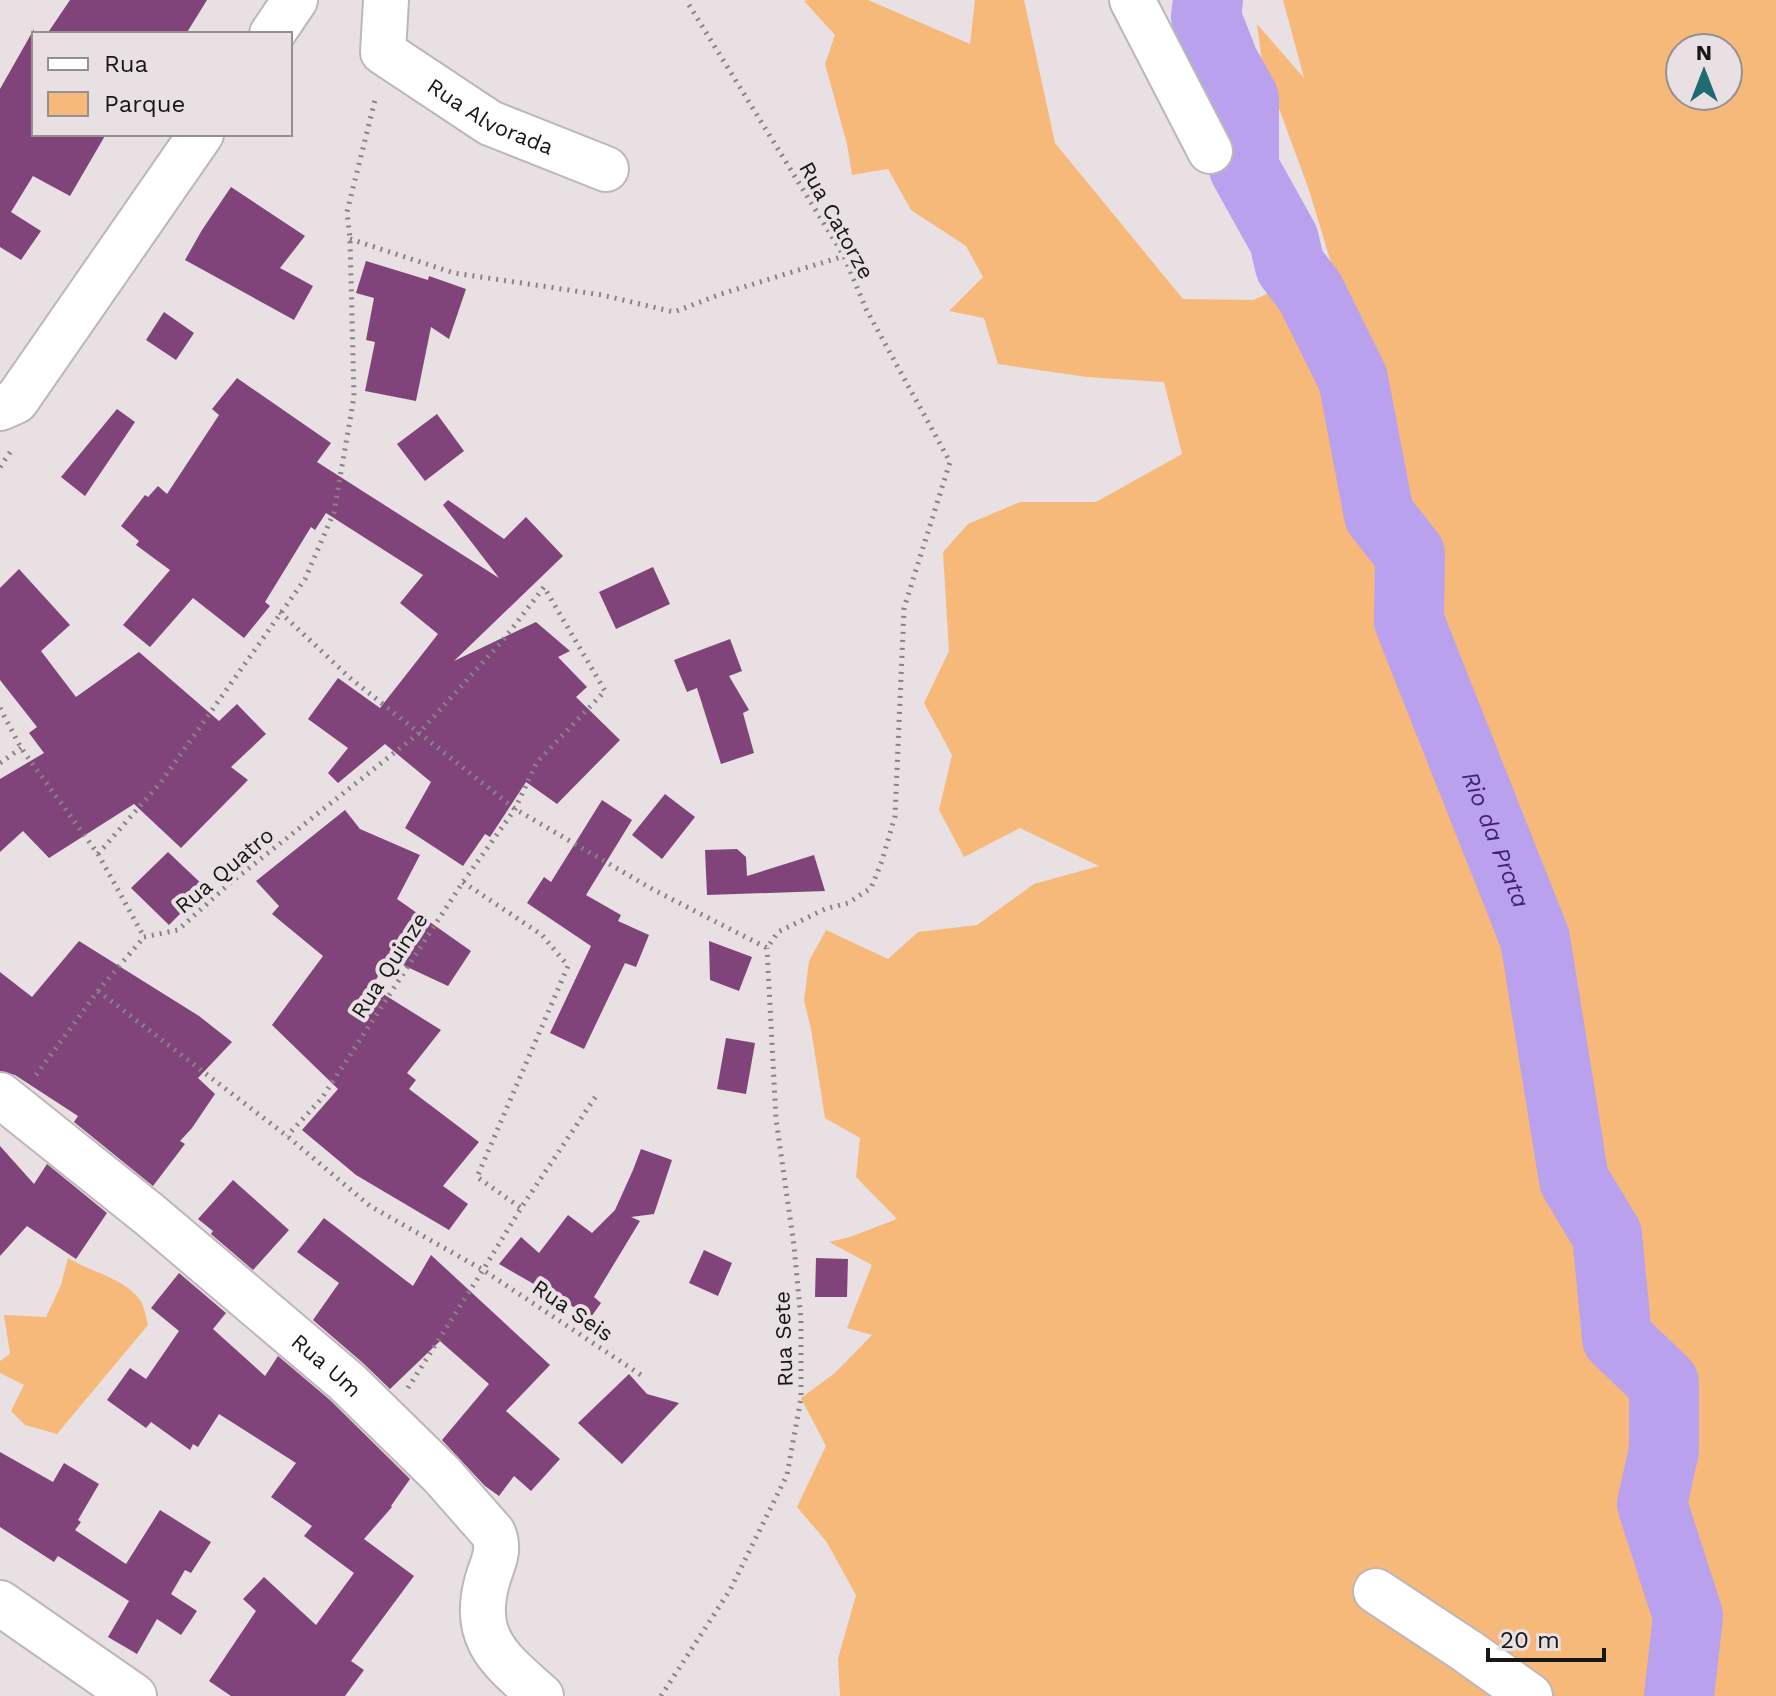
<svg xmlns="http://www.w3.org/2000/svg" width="1776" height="1696" font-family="'Work Sans',sans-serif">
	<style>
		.green { fill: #f6b97a; fill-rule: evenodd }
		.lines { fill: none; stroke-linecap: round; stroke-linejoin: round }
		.river { stroke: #b9a1ed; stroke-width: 70 }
		.building { fill: #80447b }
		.minor-casing { stroke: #beb6b8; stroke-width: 48 }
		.path { stroke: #898385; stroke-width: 5; stroke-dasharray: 2 6; stroke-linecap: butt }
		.minor { stroke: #fff; stroke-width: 44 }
		.labels { text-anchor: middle; stroke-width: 8; stroke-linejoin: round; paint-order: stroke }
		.street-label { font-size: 22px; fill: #191617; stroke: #e8e0e2 }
		.water-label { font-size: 24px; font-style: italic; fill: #441f76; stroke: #e8e0e2 }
	</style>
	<rect width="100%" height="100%" fill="#e8e0e2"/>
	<path class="green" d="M 809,0 L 868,0 L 970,44 L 975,0 L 1024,0 L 1055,143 L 1183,299 L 1253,300 L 1332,266 L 1309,190 L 1262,62 L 1257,24 L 1304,78 L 1283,0 L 1776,0 L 1776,1696 L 840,1696 L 838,1659 L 856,1595 L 826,1541 L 797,1507 L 826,1446 L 801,1398 L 835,1373 L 872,1335 L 847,1328 L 872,1265 L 829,1242 L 850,1237 L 897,1219 L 856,1177 L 860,1138 L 825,1118 L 811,1029 L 804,1000 L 809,961 L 826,930 L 888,959 L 918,932 L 977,925 L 1034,884 L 1099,866 L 1020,828 L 964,857 L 939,810 L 952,755 L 924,703 L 949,651 L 943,552 L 968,524 L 1020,502 L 1096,502 L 1182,454 L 1164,382 L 1087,377 L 998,364 L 984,318 L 949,311 L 983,277 L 966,246 L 911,210 L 888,169 L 852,175 L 847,144 L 825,64 L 835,35 L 804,1 ZM 1680,48 L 1728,48 L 1728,96 L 1680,96 Z
		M 68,1258 C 91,1272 124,1278 140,1300 C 145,1307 146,1318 148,1325 L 57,1434 L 25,1425 L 11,1411 L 24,1385 L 0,1373 L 0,1361 L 10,1354 L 4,1315 L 46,1317 L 61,1285 Z"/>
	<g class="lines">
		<path class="river" id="s1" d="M 1208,0 L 1206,17 L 1224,63 L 1244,99 L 1244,168 L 1284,240 L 1290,266 L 1310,292 L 1353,379 L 1379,515 L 1410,554 L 1409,621 L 1535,939 L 1574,1180 L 1607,1235 L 1617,1338 L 1664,1383 L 1664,1450 L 1652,1504 L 1688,1616 L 1679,1696"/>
	</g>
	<path class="building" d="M 70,0 L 207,0 L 186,34 L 47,34 Z
		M 34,29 L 34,134 L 106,134 L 70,196 L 33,176 L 11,212 L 41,231 L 21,260 L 0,247 L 0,89 Z
		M 231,187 L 305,236 L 280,268 L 313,286 L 294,320 L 185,260 L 202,230 Z
		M 366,261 L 428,280 L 429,276 L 466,289 L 449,339 L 431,327 L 416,401 L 365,391 L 375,342 L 366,340 L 374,298 L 356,293 Z
		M 164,312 L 194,333 L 176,360 L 146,340 Z
		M 237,378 L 331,443 L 317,462 L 499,578 L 443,505 L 448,500 L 504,539 L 526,517 L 563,556 L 454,661 L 536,622 L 570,651 L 558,657 L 587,687 L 576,697 L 620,740 L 557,804 L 526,782 L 490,837 L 485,834 L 463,866 L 405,828 L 431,782 L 385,744 L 338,783 L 328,773 L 348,748 L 308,719 L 338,678 L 380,708 L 438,634 L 400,603 L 423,575 L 326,513 L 315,530 L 311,527 L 265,602 L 270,606 L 244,638 L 193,598 L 150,647 L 123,625 L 170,570 L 136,545 L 139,541 L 121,526 L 145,495 L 148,497 L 158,486 L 167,494 L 219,415 L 212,409 Z
		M 117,409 L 135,422 L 85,496 L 61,477 Z
		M 437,414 L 464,451 L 425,481 L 397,444 Z
		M 653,567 L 670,604 L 616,629 L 599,592 Z
		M 19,569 L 70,625 L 41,651 L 76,697 L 139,652 L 219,721 L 237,704 L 266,734 L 231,767 L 248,780 L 181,848 L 134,804 L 49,858 L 23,831 L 0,852 L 0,779 L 44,753 L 29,733 L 37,727 L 0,680 L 0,588 Z
		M 730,639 L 742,671 L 729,676 L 749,710 L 743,713 L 754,753 L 721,764 L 697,688 L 687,692 L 674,660 Z
		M 665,794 L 695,817 L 662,859 L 632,835 Z
		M 602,800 L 632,820 L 586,895 L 621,915 L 618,921 L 649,935 L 636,967 L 625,963 L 584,1049 L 550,1033 L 591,946 L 527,903 L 544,877 L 551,882 Z
		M 345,810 L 360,829 L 420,855 L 397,899 L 471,951 L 448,986 L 388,958 L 372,987 L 441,1030 L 407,1073 L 416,1080 L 409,1089 L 479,1142 L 443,1186 L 468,1204 L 449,1230 L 356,1175 L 302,1130 L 338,1089 L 272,1025 L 323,956 L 272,914 L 279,906 L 256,881 Z
		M 737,849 L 746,857 L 747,876 L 814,855 L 825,891 L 707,895 L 705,850 Z
		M 168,852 L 206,888 L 169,925 L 131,888 Z
		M 79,941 L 199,1016 L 232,1042 L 198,1078 L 215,1094 L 192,1128 L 180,1141 L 185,1144 L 153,1186 L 74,1122 L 78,1116 L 15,1075 L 0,1071 L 0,972 L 32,997 Z
		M 709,941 L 752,957 L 739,991 L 710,980 Z
		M 726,1038 L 755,1043 L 746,1094 L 717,1089 Z
		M 0,1146 L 34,1184 L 47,1164 L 107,1213 L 76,1259 L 27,1226 L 0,1256 Z
		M 641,1149 L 672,1160 L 654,1214 L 631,1217 L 640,1221 L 594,1297 L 601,1303 L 591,1317 L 499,1264 L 521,1237 L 539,1253 L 568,1215 L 592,1233 L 615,1210 L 633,1170 Z
		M 233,1180 L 289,1230 L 253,1270 L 211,1234 L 213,1231 L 198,1219 Z
		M 324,1218 L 413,1286 L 431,1255 L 550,1365 L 506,1411 L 560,1459 L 531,1491 L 514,1476 L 499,1496 L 485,1486 L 442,1440 L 489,1384 L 440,1341 L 390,1389 L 363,1363 L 313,1320 L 339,1283 L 297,1252 Z
		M 704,1250 L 732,1263 L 718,1296 L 689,1283 Z
		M 816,1258 L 848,1259 L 847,1297 L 815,1297 Z
		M 179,1273 L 226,1313 L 213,1329 L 265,1376 L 278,1356 L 330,1400 L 410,1479 L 391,1506 L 392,1507 L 364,1539 L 414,1576 L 351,1661 L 364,1670 L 345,1696 L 231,1696 L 209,1681 L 256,1611 L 243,1599 L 264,1577 L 316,1625 L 354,1573 L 304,1536 L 312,1526 L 271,1497 L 296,1463 L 219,1414 L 198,1447 L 193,1444 L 190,1450 L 151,1422 L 146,1428 L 107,1400 L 130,1368 L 146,1379 L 179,1331 L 151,1308 Z
		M 629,1374 L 647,1394 L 679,1403 L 622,1464 L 578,1423 Z
		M 0,1452 L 53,1482 L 64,1463 L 99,1484 L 78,1520 L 81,1522 L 75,1530 L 126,1564 L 160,1510 L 211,1542 L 191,1573 L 185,1570 L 171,1594 L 197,1611 L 181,1635 L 157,1619 L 137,1654 L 108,1637 L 129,1601 L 58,1556 L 54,1562 L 0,1527 Z"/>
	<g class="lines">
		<g class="minor-casing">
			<g id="minor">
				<path id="s2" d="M 386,0 L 383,52 L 490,123 L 606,169"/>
				<path d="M 1132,0 L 1210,151"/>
				<path d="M 272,34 L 295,0"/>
				<path d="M 0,408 L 16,401 L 201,134"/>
				<path id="s3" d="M 0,1095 L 150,1215 L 347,1382 L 442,1475 L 493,1533 C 500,1548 494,1561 489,1575 C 469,1637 499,1659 541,1696"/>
				<path d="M 1376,1591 L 1467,1651 L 1530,1696"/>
				<path d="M 0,1603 L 134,1696"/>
			</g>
		</g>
		<path class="path" d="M 350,239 L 454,273 L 602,295 L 674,312 L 721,294 L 844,256
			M 0,467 L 13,448
			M 280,612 L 350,678 L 515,809 L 654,890 L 767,948 L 778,932 L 825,909 L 848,903 L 871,888 L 882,861 L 895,816 L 904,608 L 950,462 L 866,309 L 844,256 L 686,0
			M 0,708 L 21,748 L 98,854 L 144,937
			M 0,763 L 21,748
			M 98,854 L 161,782 L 305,579 L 334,512 L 354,397 L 350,239 L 347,212 L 376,96
			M 463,882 L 542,935 L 568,966 L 477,1177 L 521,1208
			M 144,937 L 178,930 L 229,884 L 418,734 L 504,639 L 544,587 L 605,691 L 537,762 L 515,809 L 463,882 L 322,1098 L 287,1136
			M 98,991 L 287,1136 L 370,1206 L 483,1270 L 644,1377
			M 36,1075 L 98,991 L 144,937
			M 408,1388 L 483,1270 L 521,1208 L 598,1093
			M 661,1696 L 730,1590 L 787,1475 L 801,1398 L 801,1320 L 794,1246 L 776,1119 L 767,948"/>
		<use href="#minor" class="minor"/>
	</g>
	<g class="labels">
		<g class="street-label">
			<text dy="8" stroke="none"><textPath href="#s2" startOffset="178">Rua Alvorada</textPath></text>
			<text transform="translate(837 220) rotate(61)" y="8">Rua Catorze</text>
			<text transform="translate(224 870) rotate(-40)" y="8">Rua Quatro</text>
			<text transform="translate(389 965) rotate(-57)" y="8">Rua Quinze</text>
			<text transform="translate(573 1310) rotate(34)" y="8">Rua Seis</text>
			<text transform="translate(783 1339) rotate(-92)" y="8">Rua Sete</text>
			<text dy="8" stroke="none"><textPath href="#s3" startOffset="424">Rua Um</textPath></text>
		</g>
		<g class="water-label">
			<text dy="8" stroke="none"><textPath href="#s1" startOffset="906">Rio da Prata</textPath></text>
		</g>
	</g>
	<rect x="32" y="32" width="260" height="104" fill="#e8e0e2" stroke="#958f91" stroke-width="2"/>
	<rect x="48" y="58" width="40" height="12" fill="#ffffff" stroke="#958f91" stroke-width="2"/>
	<text x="104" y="72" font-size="24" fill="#191617">Rua</text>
	<rect x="48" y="92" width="40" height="24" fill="#f6b97a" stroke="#958f91" stroke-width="2"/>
	<text x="104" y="112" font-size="24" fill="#191617">Parque</text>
	<g transform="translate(1704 72)"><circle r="38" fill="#e8e0e2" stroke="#958f91" stroke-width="2"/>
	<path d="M0-6L14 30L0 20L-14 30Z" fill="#216c72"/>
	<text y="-12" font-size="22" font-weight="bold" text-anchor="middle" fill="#191617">N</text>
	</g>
	<path d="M1488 1648v12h116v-12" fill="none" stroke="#191617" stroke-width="4"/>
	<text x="1500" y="1648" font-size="24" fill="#191617" stroke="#e8e0e2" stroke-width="6" paint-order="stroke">20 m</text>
</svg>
